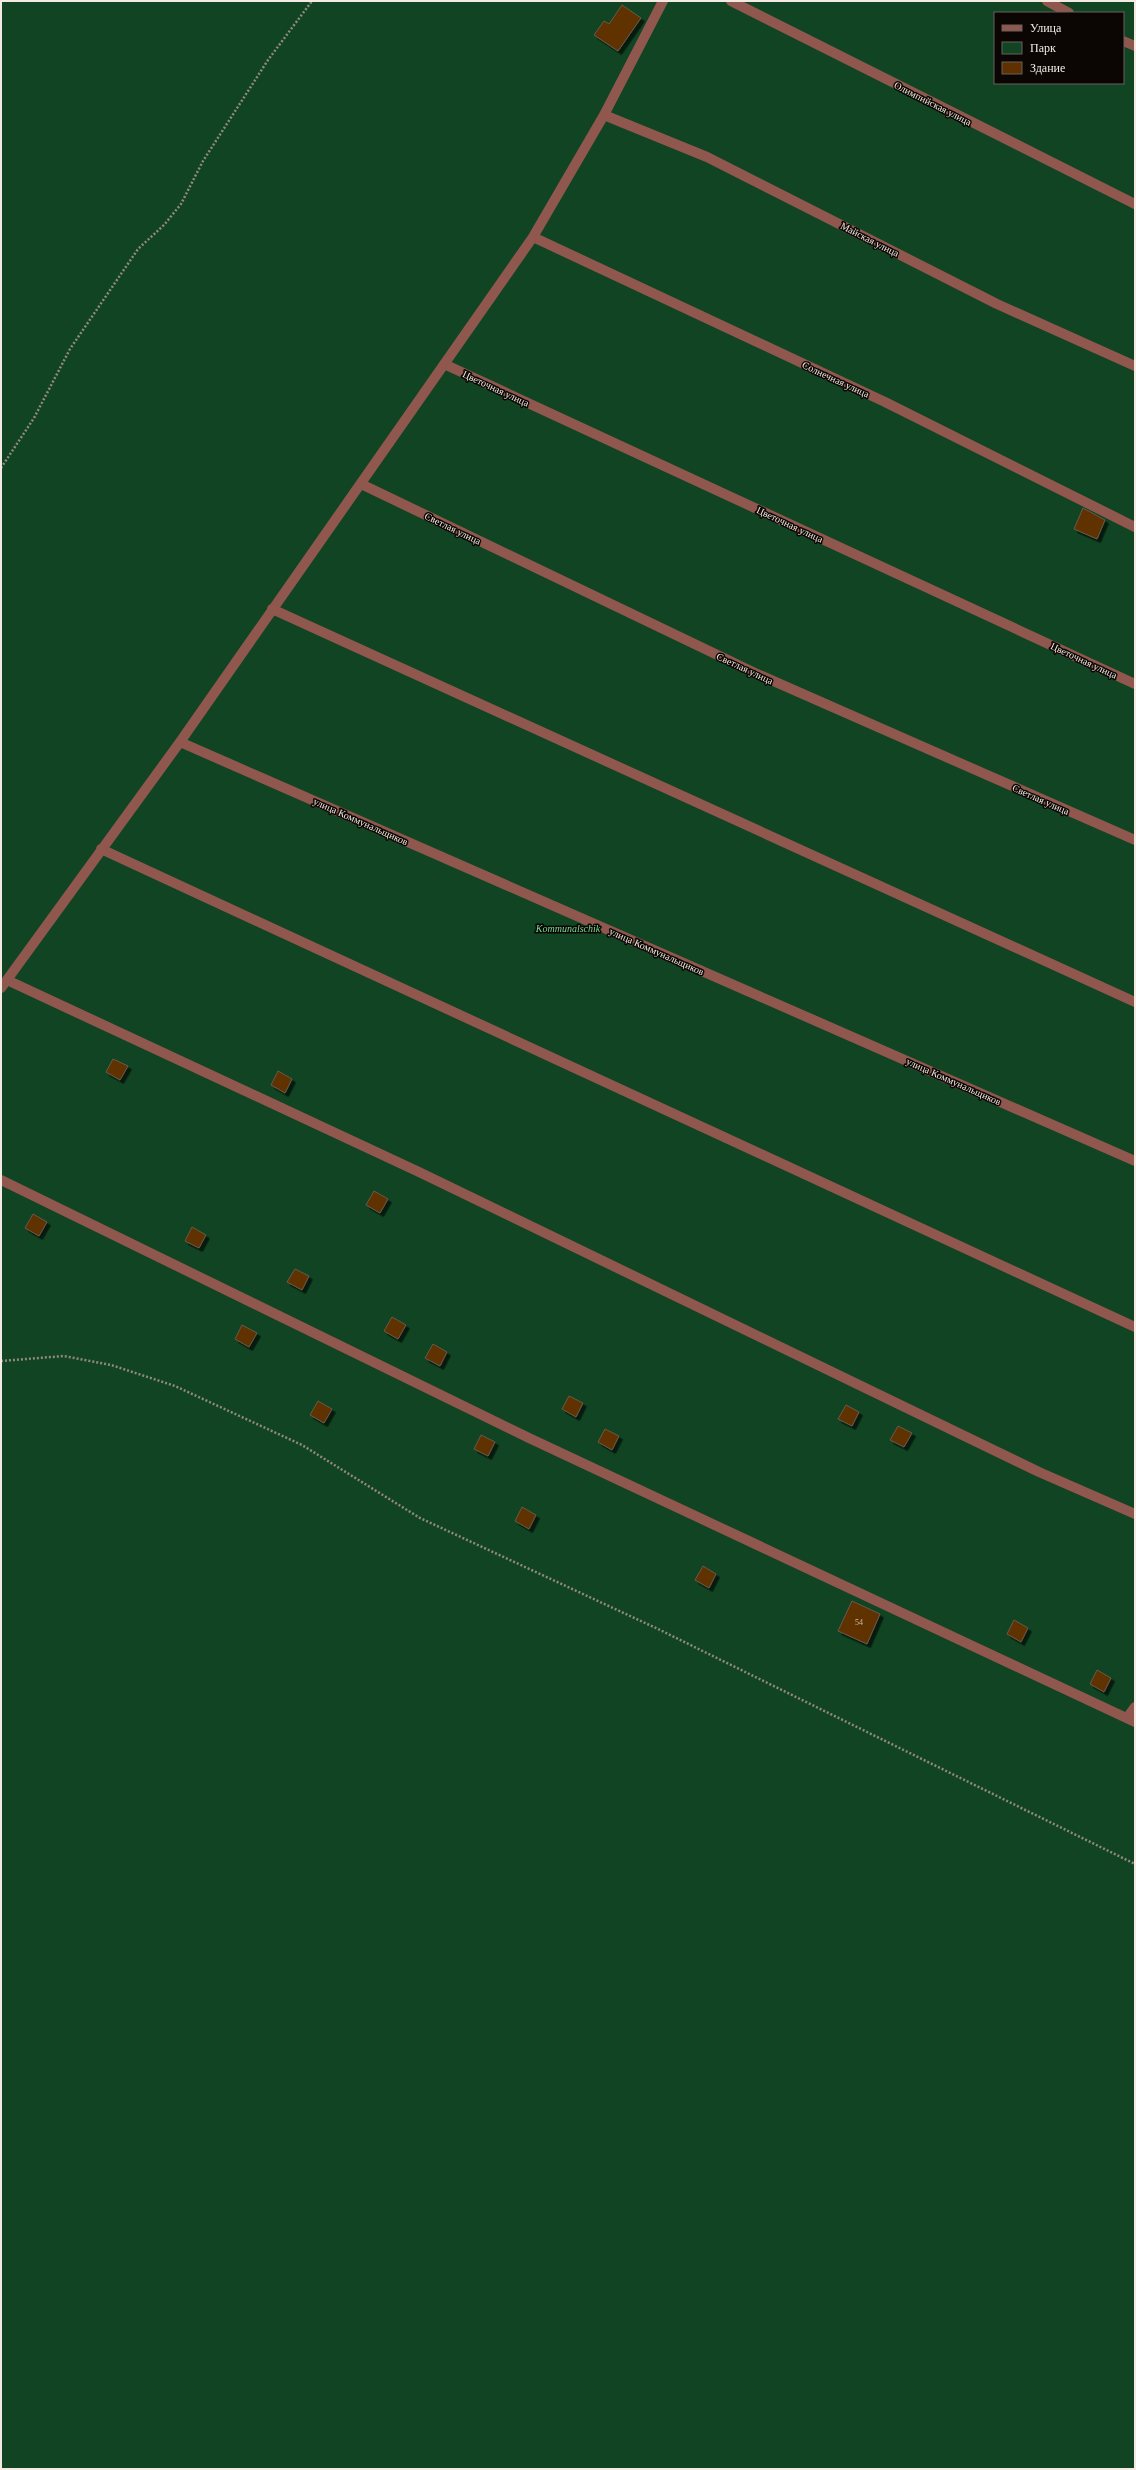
<svg xmlns="http://www.w3.org/2000/svg" width="1136" height="2470" font-family="Georgia,serif">
	<style>
		.green { fill: #104422; fill-rule: evenodd }
		.building { fill: #5f3100; stroke: #69594d; filter: url(#shadow) }
		.lines { fill: none; stroke-linecap: round; stroke-linejoin: round }
		.path { stroke: #93887f; stroke-width: 2.5; stroke-dasharray: 2 2; stroke-linecap: butt }
		.street { stroke: #8f574d; stroke-width: 10 }
		.labels { text-anchor: middle; stroke-width: 3; stroke-linejoin: round; paint-order: stroke }
		.number-label { font-size: 8px; fill: #cebcaa }
		.street-label { font-size: 10px; fill: #f3eae3; stroke: #0b0603 }
		.park-label { font-size: 10px; font-style: italic; fill: #7add95; stroke: #0b0603 }
	</style>
	<defs>
		<filter id="shadow"><feDropShadow dx="3.5" dy="3.5" stdDeviation="0" flood-color="#0009"/></filter>
	</defs>
	<rect width="100%" height="100%" fill="#26190f"/>
	<path class="green" d="M 1,1 L 1135,1 L 1135,2469 L 1,2469 ZM 995,13 L 1123,13 L 1123,83 L 995,83 Z"/>
	<path class="building" d="M 622,5 L 641,18 L 618,51 L 594,35 L 604,21 L 609,24 Z
		M 1083,508 L 1105,520 L 1097,539 L 1074,529 Z
		M 113,1059 L 128,1066 L 120,1080 L 106,1072 Z
		M 278,1071 L 292,1079 L 285,1093 L 271,1085 Z
		M 374,1191 L 388,1199 L 380,1213 L 366,1205 Z
		M 33,1214 L 47,1222 L 39,1236 L 25,1228 Z
		M 192,1227 L 206,1235 L 199,1248 L 185,1241 Z
		M 295,1269 L 309,1276 L 302,1290 L 287,1282 Z
		M 392,1317 L 406,1325 L 398,1339 L 384,1331 Z
		M 242,1325 L 257,1333 L 249,1347 L 235,1339 Z
		M 433,1344 L 447,1352 L 440,1366 L 425,1358 Z
		M 569,1396 L 583,1403 L 576,1417 L 562,1409 Z
		M 318,1401 L 332,1409 L 324,1423 L 310,1415 Z
		M 846,1405 L 859,1412 L 852,1426 L 838,1419 Z
		M 898,1426 L 912,1433 L 904,1447 L 890,1440 Z
		M 605,1429 L 619,1436 L 612,1450 L 598,1442 Z
		M 481,1435 L 495,1442 L 488,1456 L 474,1449 Z
		M 522,1507 L 536,1515 L 529,1529 L 515,1521 Z
		M 703,1566 L 716,1574 L 709,1588 L 695,1580 Z
		M 852,1601 L 880,1614 L 867,1644 L 838,1631 Z
		M 1014,1620 L 1028,1628 L 1021,1642 L 1007,1634 Z
		M 1097,1670 L 1111,1678 L 1104,1692 L 1090,1684 Z"/>
	<g class="lines">
		<path class="path" d="M 1,468 L 34,418 L 70,349 L 138,249 L 164,225 L 181,204 L 203,161 L 268,60 L 312,1
			M 1,1361 L 64,1356 L 111,1365 L 175,1386 L 302,1445 L 420,1518 L 658,1629 L 1135,1864"/>
		<path class="street" d="M 731,1 L 1135,204
			M 1047,1 L 1069,13
			M 1123,41 L 1135,46
			M 604,115 L 707,157 L 997,304 L 1135,366
			M 533,237 L 885,402 L 1135,527
			M 444,364 L 1135,684
			M 361,484 L 755,673 L 1135,840
			M 272,609 L 1135,1002
			M 180,742 L 1135,1161
			M 101,849 L 1135,1327
			M 7,980 L 419,1172 L 1039,1472 L 1135,1514
			M 1,988 L 180,742 L 533,237 L 604,115 L 663,1
			M 1,1180 L 529,1438 L 1135,1722
			M 1127,1718 L 1135,1707"/>
	</g>
	<g class="labels">
		<g class="number-label">
			<text x="859" y="1625">54</text>
		</g>
		<g class="street-label">
			<text transform="translate(933 103) rotate(27)" y="4">Олимпийская улица</text>
			<text transform="translate(870 239) rotate(27)" y="4">Майская улица</text>
			<text transform="translate(836 379) rotate(25)" y="4">Солнечная улица</text>
			<text transform="translate(496 388) rotate(25)" y="4">Цветочная улица</text>
			<text transform="translate(790 524) rotate(25)" y="4">Цветочная улица</text>
			<text transform="translate(453 528) rotate(26)" y="4">Светлая улица</text>
			<text transform="translate(1084 660) rotate(25)" y="4">Цветочная улица</text>
			<text transform="translate(745 668) rotate(25)" y="4">Светлая улица</text>
			<text transform="translate(1041 799) rotate(24)" y="4">Светлая улица</text>
			<text transform="translate(361 821) rotate(24)" y="4">улица Коммунальщиков</text>
			<text transform="translate(657 951) rotate(24)" y="4">улица Коммунальщиков</text>
			<text transform="translate(954 1081) rotate(24)" y="4">улица Коммунальщиков</text>
		</g>
		<g class="park-label">
			<text x="568" y="932">Kommunalschik</text>
		</g>
	</g>
	<rect width="1136" height="2470" fill="none" stroke="#f3eae3" stroke-width="4"/>
	<rect x="994" y="12" width="130" height="72" fill="#0b0603" stroke="#68615d"/>
	<rect x="1002" y="25" width="20" height="6" fill="#8f574d" stroke="#68615d"/>
	<text x="1030" y="32" font-size="12" fill="#f3eae3">Улица</text>
	<rect x="1002" y="42" width="20" height="12" fill="#104422" stroke="#68615d"/>
	<text x="1030" y="52" font-size="12" fill="#f3eae3">Парк</text>
	<rect x="1002" y="62" width="20" height="12" fill="#5f3100" stroke="#68615d"/>
	<text x="1030" y="72" font-size="12" fill="#f3eae3">Здание</text>
</svg>
